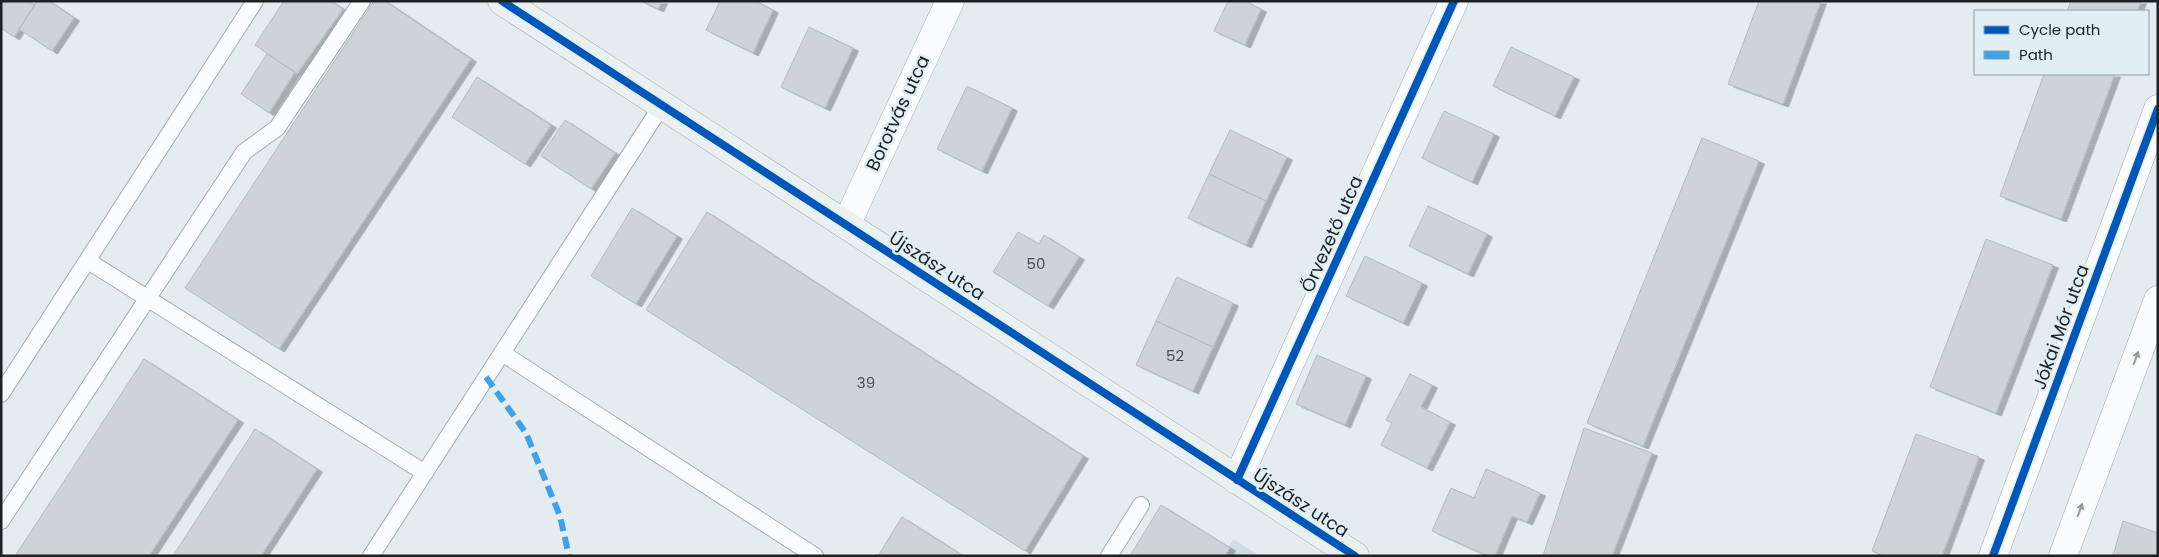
<svg xmlns="http://www.w3.org/2000/svg" width="2159" height="557" font-family="Poppins,sans-serif">
	<style>
		.built { fill: #cfdee3 }
		.building { fill: #cdd3d6; stroke: #b6babe; filter: url(#shadow) }
		.lines { fill: none; stroke-linecap: round; stroke-linejoin: round }
		.lane-casing { stroke: #a6acae; stroke-width: 18 }
		.street-casing { stroke: #a6acae; stroke-width: 29 }
		.secondary-casing { stroke: #a6acae; stroke-width: 29 }
		.lane { stroke: #fbfcfd; stroke-width: 16 }
		.street { stroke: #fbfcfd; stroke-width: 28 }
		.secondary { stroke: #ebf0f0; stroke-width: 28 }
		.quiet { stroke: #3da2ea; stroke-width: 6; stroke-dasharray: 12 6; stroke-linecap: butt }
		.cycleway-casing { stroke: #e0eff3; stroke-width: 11 }
		.cycleway { stroke: #0057b8; stroke-width: 8 }
		.oneway { fill: #97999a }
		.labels { text-anchor: middle; stroke-width: 5; stroke-linejoin: round; paint-order: stroke }
		.number-label { font-size: 15px; fill: #484e4f }
		.street-label { font-size: 18px; fill: #1c2122; stroke: #e0eff3 }
	</style>
	<defs>
		<filter id="shadow"><feDropShadow dx="5.5" dy="3" stdDeviation="0" flood-color="#0004"/></filter>
	</defs>
	<rect width="100%" height="100%" fill="#e4ecef"/>
	<path class="built" d="M 1233,539 L 1260,556 L 1225,556 Z"/>
	<path class="building" d="M 1,1 L 28,1 L 35,5 L 14,37 L 1,28 Z
		M 37,1 L 49,1 L 74,18 L 52,51 L 19,29 Z
		M 284,1 L 331,1 L 343,9 L 297,74 L 255,45 Z
		M 374,1 L 385,1 L 471,59 L 279,349 L 185,288 Z
		M 641,1 L 662,1 L 658,9 Z
		M 720,1 L 756,1 L 773,10 L 753,53 L 706,30 Z
		M 1228,1 L 1245,1 L 1261,9 L 1245,45 L 1214,31 Z
		M 1759,1 L 1821,1 L 1783,104 L 1728,84 Z
		M 2071,1 L 2141,1 L 2137,11 L 2067,11 Z
		M 809,27 L 853,48 L 825,108 L 781,87 Z
		M 1511,47 L 1574,77 L 1555,116 L 1493,86 Z
		M 267,54 L 295,72 L 269,113 L 241,94 Z
		M 2044,74 L 2115,74 L 2061,219 L 2000,196 Z
		M 477,77 L 551,125 L 525,164 L 452,117 Z
		M 967,86 L 1012,108 L 982,171 L 937,149 Z
		M 1444,111 L 1494,134 L 1472,182 L 1422,158 Z
		M 565,120 L 615,153 L 591,189 L 541,156 Z
		M 1230,130 L 1287,157 L 1266,201 L 1209,174 Z
		M 1702,138 L 1759,161 L 1643,446 L 1587,423 Z
		M 1209,174 L 1266,201 L 1246,245 L 1188,218 Z
		M 1428,206 L 1487,234 L 1468,274 L 1409,246 Z
		M 632,208 L 677,236 L 636,304 L 591,276 Z
		M 707,212 L 1083,456 L 1025,551 L 646,310 Z
		M 1018,232 L 1039,244 L 1044,235 L 1079,257 L 1048,306 L 993,272 Z
		M 1986,239 L 2053,265 L 1996,413 L 1930,387 Z
		M 1365,256 L 1422,283 L 1403,323 L 1346,296 Z
		M 1177,277 L 1233,303 L 1213,347 L 1156,321 Z
		M 1156,321 L 1213,347 L 1193,391 L 1136,365 Z
		M 1317,355 L 1366,376 L 1345,425 L 1296,404 Z
		M 144,359 L 238,420 L 149,556 L 15,556 Z
		M 1410,374 L 1432,385 L 1421,407 L 1450,422 L 1427,468 L 1381,445 L 1392,423 L 1386,420 Z
		M 1584,428 L 1652,453 L 1612,556 L 1543,556 Z
		M 255,429 L 317,469 L 261,556 L 173,556 Z
		M 1916,434 L 1979,457 L 1942,556 L 1884,556 L 1872,551 Z
		M 1486,469 L 1540,493 L 1527,522 L 1512,516 L 1495,556 L 1488,556 L 1432,531 L 1451,488 L 1474,498 Z
		M 1161,505 L 1230,548 L 1225,556 L 1130,556 Z
		M 902,517 L 963,556 L 878,556 Z
		M 2123,521 L 2158,533 L 2158,556 L 2113,556 Z"/>
	<g class="lines">
		<g class="lane-casing">
			<path id="lane" d="M 88,261 L 425,473
				M 502,353 L 815,556
				M 1,394 L 255,1
				M 1,521 L 244,152 L 277,128 L 362,1
				M 371,556 L 662,105
				M 1109,556 L 1141,505"/>
		</g>
		<g class="street-casing">
			<path id="street" d="M 846,225 L 950,1
				M 1237,480 L 1454,1
				M 1993,556 L 2158,109
				M 2063,556 L 2158,300"/>
		</g>
		<g class="secondary-casing">
			<path id="secondary" d="M 502,1 L 1355,556"/>
		</g>
		<use href="#lane" class="lane"/>
		<use href="#street" class="street"/>
		<use href="#secondary" class="secondary"/>
		<path class="quiet" d="M 486,377 L 526,433 L 560,516 L 569,556"/>
		<g class="cycleway-casing">
			<path id="cycleway" d="M 502,1 L 1355,556
				M 1237,480 L 1454,1
				M 1993,556 L 2158,109"/>
		</g>
		<use href="#cycleway" class="cycleway"/>
	</g>
	<defs><path id="oneway-solid" d="M-6-.8H1V-3.2L6.5 0L1 3.2V.8H-6Z" transform="scale(1.25)"/></defs>
	<g class="oneway">
		<use href="#oneway-solid" transform="translate(2136 358) rotate(-70)"/>
		<use href="#oneway-solid" transform="translate(2080 510) rotate(-70)"/>
	</g>
	<g class="labels">
		<g class="number-label">
			<text x="1036" y="269">50</text>
			<text x="1175" y="361">52</text>
			<text x="866" y="388">39</text>
		</g>
		<g class="street-label">
			<text transform="translate(898 113) rotate(-65)" y="6">Borotvás utca</text>
			<text transform="translate(1332 234) rotate(-66)" y="6">Őrvezető utca</text>
			<text transform="translate(937 266) rotate(33)" y="6">Újszász utca</text>
			<text transform="translate(2061 327) rotate(-70)" y="6">Jókai Mór utca</text>
			<text transform="translate(1301 503) rotate(33)" y="6">Újszász utca</text>
		</g>
	</g>
	<rect width="2159" height="557" fill="none" stroke="#1c2122" stroke-width="5"/>
	<rect x="1974" y="10" width="175" height="65" fill="#e0eff3" stroke="#929d9f"/>
	<rect x="1984" y="26" width="25" height="8" fill="#0057b8" stroke="#929d9f"/>
	<text x="2019" y="35" font-size="15" fill="#1c2122">Cycle path</text>
	<rect x="1984" y="51" width="25" height="8" fill="#3da2ea" stroke="#929d9f"/>
	<text x="2019" y="60" font-size="15" fill="#1c2122">Path</text>
</svg>
